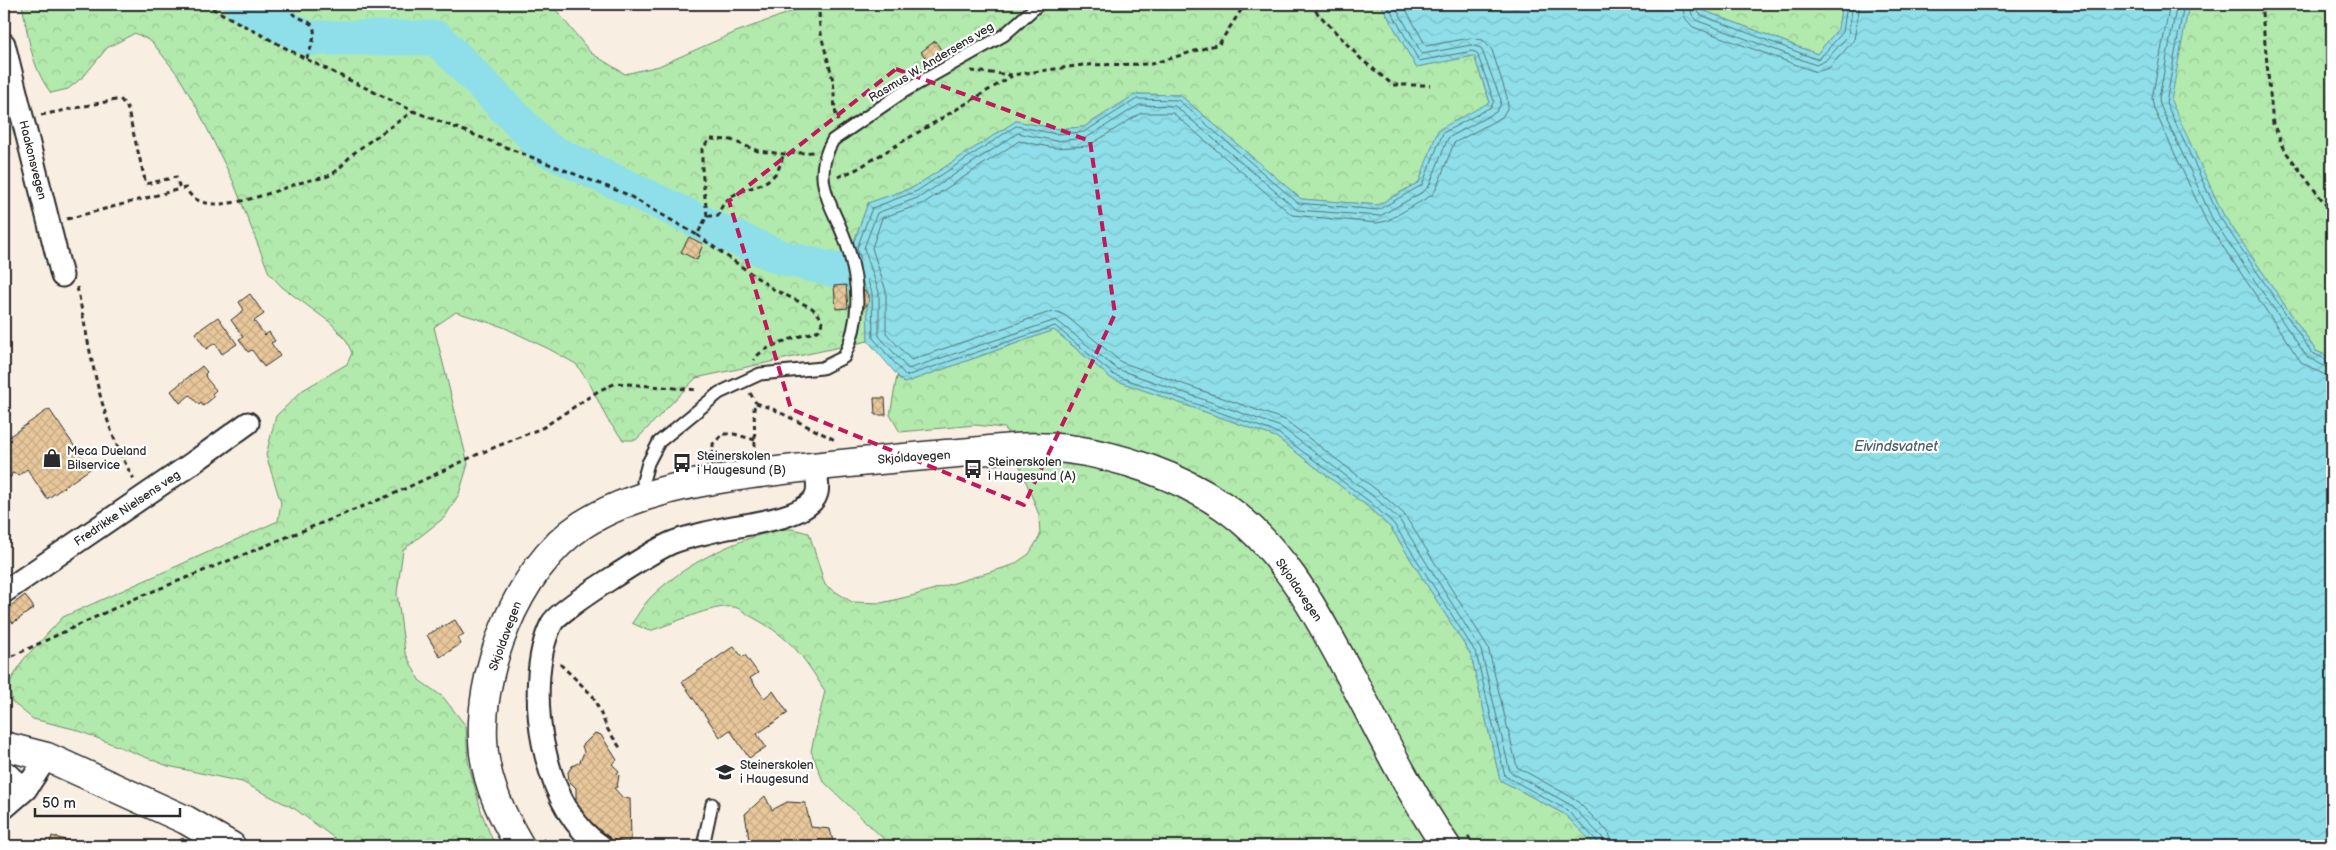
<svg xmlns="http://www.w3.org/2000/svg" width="2336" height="850" font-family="'Balsamiq Sans',sans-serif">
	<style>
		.forest { fill: url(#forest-crowns); stroke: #6e8a6c }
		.water { fill: url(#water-waves); stroke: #66979d }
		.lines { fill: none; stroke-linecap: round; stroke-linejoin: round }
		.shore { stroke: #537377; stroke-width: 1 }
		.river { stroke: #8edfe9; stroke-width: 35 }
		.building { fill: url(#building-cross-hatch); stroke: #2b2b2b }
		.service-casing { stroke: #2b2b2b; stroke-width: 15 }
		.minor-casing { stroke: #2b2b2b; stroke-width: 25 }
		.secondary-casing { stroke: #2b2b2b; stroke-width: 31 }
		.path { stroke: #2b2b2b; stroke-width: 3; stroke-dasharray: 5 4; stroke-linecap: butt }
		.service { stroke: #fff; stroke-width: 11 }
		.minor { stroke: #fff; stroke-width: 21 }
		.secondary { stroke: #fff; stroke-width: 28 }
		.marked { fill: none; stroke: #c2185b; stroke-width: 4; stroke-dasharray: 10 6; stroke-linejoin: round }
		.labels { text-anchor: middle; stroke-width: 4.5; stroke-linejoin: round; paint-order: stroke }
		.street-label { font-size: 12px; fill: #2b2b2b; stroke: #fff }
		.poi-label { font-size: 12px; fill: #2b2b2b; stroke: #fff; text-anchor: start }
		.water-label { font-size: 14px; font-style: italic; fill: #496164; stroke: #fff }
	</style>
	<defs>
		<pattern id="forest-crowns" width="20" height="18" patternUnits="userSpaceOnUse" patternTransform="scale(1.25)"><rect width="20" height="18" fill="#b2e9ac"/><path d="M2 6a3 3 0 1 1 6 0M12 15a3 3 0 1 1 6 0" fill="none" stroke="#99c894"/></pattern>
		<pattern id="water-waves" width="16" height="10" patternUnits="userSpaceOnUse" patternTransform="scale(1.25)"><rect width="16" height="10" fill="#8edfe9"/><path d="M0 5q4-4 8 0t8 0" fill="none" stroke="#7bc0c8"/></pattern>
		<pattern id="building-cross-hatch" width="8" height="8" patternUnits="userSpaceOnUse" patternTransform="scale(1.25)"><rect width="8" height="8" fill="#e8c79a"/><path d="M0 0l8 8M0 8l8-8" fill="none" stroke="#c7ab85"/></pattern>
	</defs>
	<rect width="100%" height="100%" fill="#f8eee1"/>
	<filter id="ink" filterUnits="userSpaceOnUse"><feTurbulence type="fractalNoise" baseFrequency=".02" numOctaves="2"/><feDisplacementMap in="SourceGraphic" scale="10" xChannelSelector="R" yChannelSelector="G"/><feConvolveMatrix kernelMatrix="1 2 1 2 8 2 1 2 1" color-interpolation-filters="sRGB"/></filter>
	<g filter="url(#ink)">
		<path class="forest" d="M 22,4 L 551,4 L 591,53 L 625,74 L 659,66 L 736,32 L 813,4 L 1381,4 L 1416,67 L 1474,56 L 1490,103 L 1439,130 L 1419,182 L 1378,205 L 1301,199 L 1180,95 L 1136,94 L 1084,127 L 1057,129 L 1016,121 L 914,187 L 868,203 L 852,247 L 867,294 L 868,341 L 696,378 L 636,440 L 623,440 L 607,419 L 591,386 L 576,364 L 549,349 L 503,327 L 456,312 L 434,327 L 468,464 L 459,494 L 445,517 L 403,550 L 397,593 L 405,652 L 419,680 L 443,697 L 466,726 L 468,762 L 482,814 L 495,846 L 345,846 L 295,809 L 242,782 L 168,766 L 74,729 L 33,719 L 12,702 L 9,684 L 23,660 L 63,617 L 278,521 L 281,503 L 266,455 L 276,416 L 303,390 L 347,364 L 352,353 L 346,340 L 331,323 L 282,287 L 269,273 L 233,181 L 198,110 L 178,75 L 152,42 L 135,33 L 107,48 L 84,76 L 68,89 L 51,93 C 31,67 28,35 22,4 Z
			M 1701,4 L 1842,4 L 1838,29 L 1817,54 L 1702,10 Z
			M 2189,4 L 2332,4 L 2332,358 L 2316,351 L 2223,214 L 2170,101 Z
			M 1054,330 L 1112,379 L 1276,437 L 1367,506 L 1391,528 L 1471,655 L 1500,780 L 1564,814 L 1596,846 L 891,846 L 823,781 L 811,751 L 825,691 C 803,656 792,639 754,618 C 748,615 740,608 734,607 C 712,604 671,625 649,631 L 632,623 C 638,615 643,605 650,598 C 682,565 740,536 786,529 C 793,528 802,532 809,533 L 825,585 L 852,602 L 881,603 L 915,595 L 1013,565 L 1029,554 L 1040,536 L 1039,515 L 1005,428 L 975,425 L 900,432 L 890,415 L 897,376 L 904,383 Z"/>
		<path class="water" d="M 1381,4 L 1701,4 L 1702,10 L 1817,54 L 1838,29 L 1842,4 L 2189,4 L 2171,101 L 2223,214 L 2316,351 L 2332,358 L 2332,846 L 1596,846 L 1564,814 L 1500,780 L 1471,655 L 1391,528 L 1367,506 L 1276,437 L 1112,379 L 1054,330 L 904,383 L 868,341 L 867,294 L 852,247 L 868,203 L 914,187 L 1016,121 L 1057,129 L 1084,127 L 1136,94 L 1180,95 L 1301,199 L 1378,205 L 1419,182 L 1438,130 L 1490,102 L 1474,56 L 1416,67 Z"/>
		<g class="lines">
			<path class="shore" d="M 1387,4 L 1419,61 L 1472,51 L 1477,53 L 1494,101 L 1491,107 L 1443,133 L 1422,185 L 1378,210 L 1298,203 L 1178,100 L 1137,99 L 1084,132 L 1056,134 L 1016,126 L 917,191 L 872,208 L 857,248 L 872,293 L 873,338 L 906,376 L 1055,326 L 1114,375 L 1278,433 L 1370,502 L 1394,524 L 1476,653 L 1505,776 L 1567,810 L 1597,841 L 1599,846
				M 1394,4 L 1422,54 L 1471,45 L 1481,48 L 1501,100 L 1500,106 L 1496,112 L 1448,138 L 1429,186 L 1424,191 L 1380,216 L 1297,210 L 1175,106 L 1139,105 L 1086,138 L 1056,141 L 1018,133 L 920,197 L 877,213 L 864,248 L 879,292 L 879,336 L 908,369 L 1056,320 L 1117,369 L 1281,427 L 1374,497 L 1399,519 L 1481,650 L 1510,772 L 1571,805 L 1602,837 L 1605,846
				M 1403,4 L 1426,46 L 1470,38 L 1483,40 L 1492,50 L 1507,97 L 1508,107 L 1502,117 L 1454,143 L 1436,189 L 1432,195 L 1387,221 L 1377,223 L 1292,215 L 1173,113 L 1141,113 L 1088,146 L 1055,148 L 1019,141 L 924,203 L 882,218 L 872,248 L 886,291 L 886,333 L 911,360 L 1047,313 L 1058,312 L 1066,316 L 1121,362 L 1285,420 L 1378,491 L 1404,514 L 1488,647 L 1517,767 L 1575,799 L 1609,833 L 1613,846
				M 1682,4 L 1685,18 L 1693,27 L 1816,72 L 1829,68 L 1854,40 L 1860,4
				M 1690,4 L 1692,15 L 1698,21 L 1816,65 L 1825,61 L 1848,36 L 1853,4
				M 1696,4 L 1697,11 L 1701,15 L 1816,59 L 1821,57 L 1843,32 L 1847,4
				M 2170,4 L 2152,98 L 2154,109 L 2207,223 L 2301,362 L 2323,374 L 2332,376
				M 2177,4 L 2159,98 L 2160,105 L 2213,220 L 2307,357 L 2326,367 L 2332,369
				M 2184,4 L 2166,103 L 2219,216 L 2312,353 L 2332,362"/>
			<path class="river" d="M 241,4 L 307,38 L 437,38 L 546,149 L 724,233 L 780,257 L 851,274"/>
		</g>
		<path class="building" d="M 935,41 L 942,51 L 928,61 L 921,52 Z
			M 689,237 L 703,244 L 697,260 L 681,252 Z
			M 846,285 L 848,308 L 836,309 L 834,286 Z
			M 863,290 L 869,295 L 869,302 L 864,308 L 860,308 L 858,291 Z
			M 250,294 L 264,314 L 254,321 L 265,335 L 269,332 L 275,341 L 271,343 L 280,356 L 264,367 L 252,350 L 248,352 L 239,339 L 243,337 L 231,320 L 244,310 L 239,302 Z
			M 218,317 L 237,344 L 222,354 L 215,343 L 206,349 L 195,333 Z
			M 202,366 L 207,372 L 205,374 L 206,378 L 216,390 L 212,394 L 214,397 L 203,406 L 201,403 L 199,405 L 190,395 L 180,403 L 171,391 Z
			M 874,398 L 885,398 L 886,415 L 875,415 Z
			M 49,409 L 90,469 L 47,499 L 27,469 L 19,475 L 12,473 L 11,477 L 4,475 L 4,440 Z
			M 25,595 L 34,608 L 13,623 L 4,611 Z
			M 455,620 L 464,635 L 458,638 L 461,644 L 440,657 L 427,635 Z
			M 734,646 L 742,657 L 745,655 L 758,673 L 750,678 L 764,698 L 773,691 L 788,713 L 757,734 L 766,747 L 749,758 L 730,730 L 720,737 L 682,682 Z
			M 595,733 L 601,735 L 617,760 L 612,764 L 619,771 L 617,774 L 619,775 L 617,787 L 614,788 L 623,798 L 630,799 L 631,839 L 627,843 L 605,839 L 583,823 L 573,804 L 576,799 L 576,788 L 569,781 L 568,772 L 572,766 L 580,762 L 584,752 L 582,746 Z
			M 765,796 L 772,810 L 787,802 L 805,803 L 811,827 L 830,829 L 834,846 L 750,846 L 745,814 Z
			M 52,836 L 85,846 L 49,846 Z
			M 183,838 L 187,846 L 161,846 L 169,842 L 170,845 Z
			M 4,839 L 16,842 L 15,846 L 4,846 Z"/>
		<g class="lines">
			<g class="service-casing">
				<path id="service" d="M 645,497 L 643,481 L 648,463 L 659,442 L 719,393 L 760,374 L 822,368 L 844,357 C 861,320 860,287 848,248 C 836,208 808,183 833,140 L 903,92 L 1004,35 L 1039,4
					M 703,846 L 712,804"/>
			</g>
			<g class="minor-casing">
				<path id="minor" d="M 4,44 L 62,276
					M 4,592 L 194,462 L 248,423
					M 4,771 L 26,789
					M 4,808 L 26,789 L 47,757
					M 601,846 C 567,824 551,781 543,743 C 536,708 535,656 552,623 C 558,610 653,551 671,543 C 685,537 703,534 718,530 C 743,524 799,520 814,499 C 821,490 816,476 815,465"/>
			</g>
			<g class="secondary-casing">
				<path id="secondary" d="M 4,746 L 47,757 L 186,820 L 231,846
					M 520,846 C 503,817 488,787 484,753 C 475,676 517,568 582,525 C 632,493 695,482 753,474 C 818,465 882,460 946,454 C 988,451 1027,444 1068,449 C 1121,456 1179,476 1223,506 C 1283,547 1317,614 1351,677 C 1381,734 1410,793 1446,846"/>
			</g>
			<path class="path" d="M 204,4 L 306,59 L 413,111 L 626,194 L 697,235 L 707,216 L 702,169 L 702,149 L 710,139 L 731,140 L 758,151 L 784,154 L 813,152
				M 291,4 L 293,14 C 299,18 306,20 311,24 C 319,30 310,51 306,59
				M 820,4 C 816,31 828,55 833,81 C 835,95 833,108 838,121
				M 1309,4 L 1361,59 L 1393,85 L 1430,85
				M 2258,4 L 2262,13 L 2273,124 L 2286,152 L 2332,213
				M 971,71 L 1012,75 L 1083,65 L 1151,64 L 1219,44 L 1245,4
				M 41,115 L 120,99 L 127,107 L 146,184 L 176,177 L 180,189 L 186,188 C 202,224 277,189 303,182 C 312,179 324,179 332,174 C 340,169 347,159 354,153 C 373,138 394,125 413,111
				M 4,160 L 11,154
				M 838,177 L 857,169 L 1012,76
				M 707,216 L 718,216 C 727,184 759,194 776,173 C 780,168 781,160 784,154
				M 67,219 L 180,189
				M 697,235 L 773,289 L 812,308 L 819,315 L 822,323 L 819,330 C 802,337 763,344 754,360
				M 77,287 C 91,352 99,421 134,479
				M 750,393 L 756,403
				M 756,403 L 773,409 L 835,440
				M 755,447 L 754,408 L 756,403
				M 713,456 L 713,444 L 723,434 L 734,434 L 755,440
				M 4,660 L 134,599 L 398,492 L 476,455 L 544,427 L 598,391 L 616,383 L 698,390
				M 560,664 L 593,696 L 608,730 L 621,749
				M 1468,836 L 1474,846
				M 543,839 L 549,846"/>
			<use href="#service" class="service"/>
			<use href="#minor" class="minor"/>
			<use href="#secondary" class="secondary"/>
		</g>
	</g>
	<path class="marked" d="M 896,69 L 1090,141 L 1115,314 L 1024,505 L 791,409 L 729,201 Z"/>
	<defs>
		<g id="shop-bare" transform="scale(1.5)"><path d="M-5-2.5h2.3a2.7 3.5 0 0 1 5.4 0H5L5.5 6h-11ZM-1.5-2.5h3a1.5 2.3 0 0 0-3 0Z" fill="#2b2b2b" stroke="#fff" stroke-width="2.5" paint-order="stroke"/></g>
		<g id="bus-bare" transform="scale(1.5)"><path d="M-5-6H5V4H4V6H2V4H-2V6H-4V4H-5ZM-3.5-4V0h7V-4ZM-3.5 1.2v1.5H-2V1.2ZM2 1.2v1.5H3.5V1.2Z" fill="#2b2b2b" stroke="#fff" stroke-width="2.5" paint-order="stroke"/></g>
		<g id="school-bare" transform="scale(1.5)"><path d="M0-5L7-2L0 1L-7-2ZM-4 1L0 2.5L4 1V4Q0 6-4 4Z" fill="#2b2b2b" stroke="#fff" stroke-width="2.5" paint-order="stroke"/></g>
	</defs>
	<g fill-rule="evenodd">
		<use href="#shop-bare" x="52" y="458"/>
		<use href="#bus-bare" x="682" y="463"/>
		<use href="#bus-bare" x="973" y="469"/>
		<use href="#school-bare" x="725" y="772"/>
	</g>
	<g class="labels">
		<g class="street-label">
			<text transform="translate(931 62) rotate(-31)" y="4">Rasmus W. Andersens veg</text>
			<text transform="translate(33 160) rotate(76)" y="4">Haakonsvegen</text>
			<text transform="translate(914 457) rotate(-4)" y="4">Skjoldavegen</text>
			<text transform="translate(127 508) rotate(-34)" y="4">Fredrikke Nielsens veg</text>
			<text transform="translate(1299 590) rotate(56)" y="4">Skjoldavegen</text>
			<text transform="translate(505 636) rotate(-70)" y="4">Skjoldavegen</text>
		</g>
		<g class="poi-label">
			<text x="67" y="455">Meca Dueland<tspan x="67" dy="14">Bilservice</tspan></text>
			<text x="697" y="460">Steinerskolen<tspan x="697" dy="14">i Haugesund (B)</tspan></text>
			<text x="988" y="466">Steinerskolen<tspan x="988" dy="14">i Haugesund (A)</tspan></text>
			<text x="740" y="769">Steinerskolen<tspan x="740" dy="14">i Haugesund</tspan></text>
		</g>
		<g class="water-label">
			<text x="1896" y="451">Eivindsvatnet</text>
		</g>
	</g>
	<rect width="2336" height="850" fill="none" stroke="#fff" stroke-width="20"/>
	<rect x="10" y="10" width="2316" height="830" fill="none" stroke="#2b2b2b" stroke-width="2" filter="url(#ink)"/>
	<path d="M35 808v8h145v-8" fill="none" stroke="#2b2b2b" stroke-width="2.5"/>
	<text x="42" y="808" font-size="15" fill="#2b2b2b" stroke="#ffffff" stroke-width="4" paint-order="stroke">50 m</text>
</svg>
